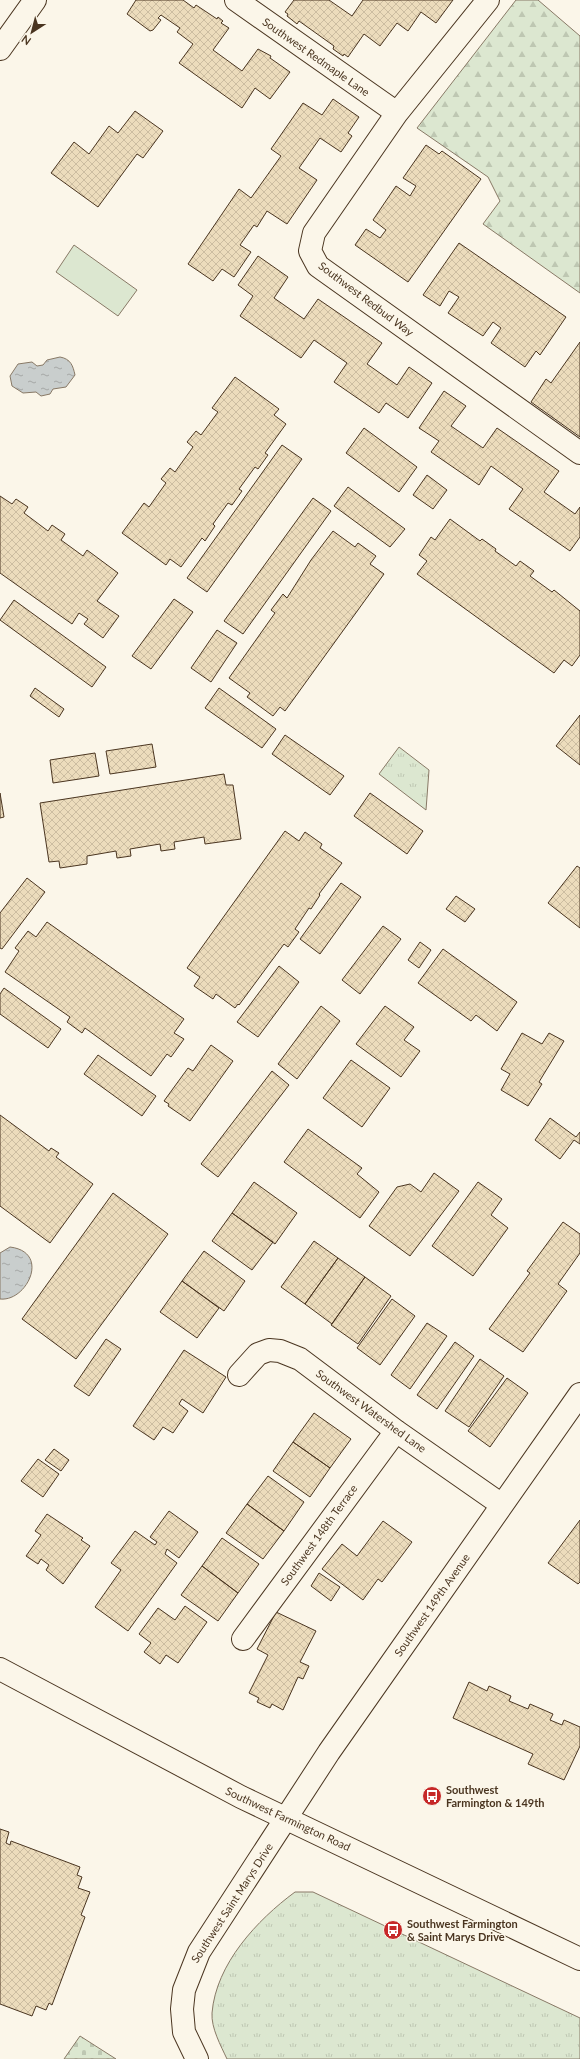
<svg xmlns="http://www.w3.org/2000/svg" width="580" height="2059" font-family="Lato,sans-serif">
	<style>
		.grass { fill: url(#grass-tufts); stroke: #887966 }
		.forest { fill: url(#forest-firs); stroke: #887966 }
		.cemetery { fill: url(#cemetery-stones); stroke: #887966 }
		.pitch { fill: #dce7d0; stroke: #887966 }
		.water { fill: url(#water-ripples); stroke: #887966 }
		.building { fill: url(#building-cross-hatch); stroke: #4a3520 }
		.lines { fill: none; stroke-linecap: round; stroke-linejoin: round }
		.minor-casing { stroke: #4a3520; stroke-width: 24 }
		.major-casing { stroke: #4a3520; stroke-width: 24 }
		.minor { stroke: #fbf6e9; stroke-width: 22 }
		.major { stroke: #fbf6e9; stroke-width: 22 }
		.labels { text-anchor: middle; stroke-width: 3; stroke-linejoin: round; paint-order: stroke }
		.street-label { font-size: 11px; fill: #4a3520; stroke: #fbf6e9 }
		.poi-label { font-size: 11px; font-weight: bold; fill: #4a3520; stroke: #fbf6e9; text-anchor: start }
	</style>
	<defs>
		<pattern id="grass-tufts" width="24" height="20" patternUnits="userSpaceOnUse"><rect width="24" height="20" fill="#dce7d0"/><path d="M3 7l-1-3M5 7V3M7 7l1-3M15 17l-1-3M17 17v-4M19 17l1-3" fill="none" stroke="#bec7b2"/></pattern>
		<pattern id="forest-firs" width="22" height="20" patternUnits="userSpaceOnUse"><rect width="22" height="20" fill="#dce7d0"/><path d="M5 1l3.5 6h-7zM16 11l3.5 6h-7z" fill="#bec7b2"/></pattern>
		<pattern id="cemetery-stones" width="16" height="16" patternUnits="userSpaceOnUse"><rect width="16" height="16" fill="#dce7d0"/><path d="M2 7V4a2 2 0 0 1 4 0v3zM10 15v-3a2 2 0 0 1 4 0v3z" fill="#bec7b2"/></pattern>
		<pattern id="water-ripples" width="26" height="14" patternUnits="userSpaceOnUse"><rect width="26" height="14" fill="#c9cecd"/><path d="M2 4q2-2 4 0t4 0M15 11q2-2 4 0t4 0" fill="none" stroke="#a5a8a6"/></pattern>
		<pattern id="building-cross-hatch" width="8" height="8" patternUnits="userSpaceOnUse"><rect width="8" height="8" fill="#ecdcbc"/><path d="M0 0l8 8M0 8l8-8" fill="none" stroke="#ccbda1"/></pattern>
	</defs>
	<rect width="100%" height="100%" fill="#fbf6e9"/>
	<path class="grass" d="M 399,747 L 429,770 L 426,810 L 379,774 Z
		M 295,1892 L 313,1892 L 580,2018 L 580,2059 L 227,2059 C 221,2046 211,2028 212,2013 C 216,1964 257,1920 295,1892 Z"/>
	<path class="forest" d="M 516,0 L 538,0 L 580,36 L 580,293 L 483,224 L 500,201 L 488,177 L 417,128 Z"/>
	<path class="cemetery" d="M 80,2036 L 116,2059 L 64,2059 Z"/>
	<path class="pitch" d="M 74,245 L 137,290 L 118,316 L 56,272 Z"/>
	<path class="water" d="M 60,357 C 71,359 73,366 75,375 L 66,387 L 53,389 L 50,394 L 41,396 L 36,392 L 23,393 L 12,386 L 10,376 L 18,364 L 32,362 L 37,366 L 43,365 L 47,360 Z
		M 10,1247 C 51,1252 27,1302 0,1299 L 0,1253 Z"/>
	<path class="building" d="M 136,0 L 183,0 L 194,8 L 196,5 L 217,19 L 218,17 L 223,21 L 221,23 L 229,28 L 213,50 L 242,71 L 258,49 L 271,56 L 270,58 L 290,72 L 270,99 L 255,88 L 242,108 L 179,63 L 193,44 L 177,32 L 180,28 L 161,15 L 158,18 L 161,20 L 153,30 L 150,31 L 127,14 Z
		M 294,0 L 329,0 L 352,16 L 363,0 L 453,0 L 436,23 L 421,12 L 408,31 L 397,23 L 380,46 L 364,34 L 348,57 L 344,54 L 343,56 L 333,49 L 334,46 L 299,21 L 297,24 L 287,16 L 288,14 L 285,12 Z
		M 333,99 L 359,117 L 348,133 L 352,136 L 341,152 L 320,138 L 299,168 L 317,180 L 287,224 L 267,211 L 257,227 L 254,225 L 240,245 L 251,252 L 234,277 L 222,269 L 213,281 L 188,264 L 239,189 L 251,198 L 281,156 L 271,149 L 303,103 L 322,115 Z
		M 135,111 L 163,131 L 143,158 L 137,154 L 98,207 L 51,173 L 74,142 L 89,154 L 109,126 L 118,133 Z
		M 426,145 L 439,154 L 442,151 L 481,179 L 408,282 L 355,245 L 366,229 L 380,238 L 386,230 L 373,220 L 396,186 L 410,196 L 416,186 L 403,178 Z
		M 459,243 L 566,317 L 540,355 L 536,351 L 525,367 L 491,343 L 501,328 L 493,322 L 483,336 L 448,313 L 459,297 L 449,291 L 440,306 L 423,295 Z
		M 258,256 L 288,277 L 274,298 L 304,319 L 318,299 L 382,343 L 367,364 L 397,385 L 409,367 L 432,383 L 408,418 L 386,403 L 379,413 L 334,382 L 347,363 L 314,340 L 301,358 L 240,316 L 253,296 L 238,285 Z
		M 580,342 L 580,437 L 531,402 L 546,379 L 551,383 Z
		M 235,377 L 279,409 L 274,415 L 286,424 L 265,453 L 268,455 L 258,469 L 255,467 L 239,489 L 242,491 L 232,505 L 228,503 L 213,524 L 215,526 L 205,541 L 202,538 L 181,567 L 170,559 L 166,565 L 122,533 L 144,503 L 149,507 L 166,483 L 161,479 L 170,468 L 175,472 L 193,447 L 187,442 L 196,431 L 201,435 L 218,412 L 212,408 Z
		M 444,391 L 466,406 L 451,426 L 483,448 L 497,428 L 559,471 L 544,492 L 575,514 L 580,507 L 580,537 L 570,551 L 509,509 L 523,489 L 491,466 L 479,485 L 431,452 L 439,441 L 419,428 Z
		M 364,428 L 417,467 L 399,492 L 346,453 Z
		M 282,445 L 302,459 L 207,592 L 187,578 Z
		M 427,475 L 447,490 L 433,509 L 413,495 Z
		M 348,487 L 405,529 L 390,547 L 334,506 Z
		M 0,496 L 12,504 L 16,499 L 28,507 L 24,513 L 48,531 L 52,525 L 65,534 L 61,540 L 83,556 L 87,550 L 118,573 L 97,601 L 119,616 L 103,638 L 84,624 L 88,619 L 79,613 L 72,624 L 0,573 Z
		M 313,498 L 331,511 L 243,634 L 224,621 Z
		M 450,519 L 480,541 L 482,539 L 496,549 L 495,551 L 516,566 L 520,561 L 534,571 L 530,576 L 552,592 L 554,590 L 580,611 L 580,655 L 572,666 L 564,660 L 554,673 L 417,574 L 427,561 L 419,555 L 431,537 L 435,540 Z
		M 333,531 L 355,547 L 358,543 L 376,556 L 370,564 L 384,574 L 285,711 L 280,707 L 273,716 L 247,697 L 250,693 L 229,678 L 275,613 L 271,610 L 283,594 L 287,598 L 311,560 Z
		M 174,599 L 193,612 L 151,669 L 132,656 Z
		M 14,600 L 106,667 L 92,687 L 0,620 Z
		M 217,630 L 237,643 L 211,682 L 191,668 Z
		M 35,688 L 64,709 L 59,717 L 30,696 Z
		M 219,688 L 276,729 L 262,748 L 205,708 Z
		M 580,715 L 580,765 L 556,746 Z
		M 285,735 L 344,776 L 330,795 L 272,754 Z
		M 152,744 L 156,767 L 110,774 L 106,751 Z
		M 95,753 L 99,776 L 53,783 L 50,760 Z
		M 224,774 L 226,785 L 233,785 L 241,839 L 205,844 L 204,837 L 174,842 L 175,849 L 161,851 L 160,844 L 130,849 L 131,856 L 117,858 L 116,851 L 87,856 L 87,864 L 60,868 L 59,861 L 49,862 L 40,803 Z
		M 0,793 L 4,817 L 0,818 Z
		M 370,793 L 423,831 L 407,854 L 354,816 Z
		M 285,831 L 299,841 L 305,832 L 322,844 L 320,848 L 342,863 L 319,894 L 320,895 L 311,909 L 309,908 L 295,929 L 299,932 L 288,947 L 284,944 L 239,1005 L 238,1004 L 235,1008 L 216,994 L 213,999 L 194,986 L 200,977 L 187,968 Z
		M 577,866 L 580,868 L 580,928 L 548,903 Z
		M 27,878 L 45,892 L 2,949 L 0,948 L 0,913 Z
		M 341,883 L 361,897 L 320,954 L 300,939 Z
		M 456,896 L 475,909 L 465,922 L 446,909 Z
		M 47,922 L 184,1019 L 174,1033 L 184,1039 L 171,1057 L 167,1054 L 151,1076 L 85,1028 L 82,1033 L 67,1022 L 70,1017 L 5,972 L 19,951 L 15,948 L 28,931 L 36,937 Z
		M 383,926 L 401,939 L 360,994 L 342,980 Z
		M 420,942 L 431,950 L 419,968 L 408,960 Z
		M 443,949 L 517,1002 L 497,1031 L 476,1015 L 471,1021 L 418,983 Z
		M 279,966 L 299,982 L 258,1037 L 237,1022 Z
		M 4,988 L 61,1029 L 48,1048 L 0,1014 L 0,994 Z
		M 321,1006 L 340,1021 L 297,1079 L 278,1064 Z
		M 385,1006 L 414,1027 L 404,1040 L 420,1051 L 401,1077 L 356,1044 Z
		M 522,1033 L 542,1044 L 549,1033 L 564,1041 L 539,1082 L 542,1084 L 528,1106 L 501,1090 L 510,1074 L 501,1069 Z
		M 211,1045 L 233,1061 L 190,1121 L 168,1106 L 169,1104 L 164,1101 L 188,1068 L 193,1071 Z
		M 98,1055 L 156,1096 L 142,1116 L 84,1074 Z
		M 351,1060 L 390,1088 L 362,1127 L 323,1098 Z
		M 272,1071 L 289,1085 L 218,1177 L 201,1164 Z
		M 0,1115 L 49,1151 L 51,1148 L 59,1153 L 56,1157 L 93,1184 L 50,1243 L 0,1206 Z
		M 550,1118 L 576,1137 L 580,1132 L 580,1144 L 574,1140 L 560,1159 L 535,1140 Z
		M 308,1129 L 362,1168 L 357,1174 L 379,1192 L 360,1218 L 284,1162 Z
		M 434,1173 L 459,1191 L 410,1256 L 369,1226 L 397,1187 L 410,1184 L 421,1192 Z
		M 254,1182 L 297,1213 L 275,1244 L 232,1213 Z
		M 478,1182 L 502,1199 L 491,1215 L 508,1228 L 473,1276 L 432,1246 Z
		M 113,1193 L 168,1234 L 76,1359 L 22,1319 Z
		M 232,1213 L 273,1242 L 252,1270 L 212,1241 Z
		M 563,1222 L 580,1234 L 580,1253 L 558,1284 L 567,1291 L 523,1352 L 489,1329 L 530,1273 L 527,1271 Z
		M 314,1241 L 338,1258 L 305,1304 L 281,1287 Z
		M 204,1251 L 245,1281 L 224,1311 L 182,1281 Z
		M 338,1258 L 365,1277 L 332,1324 L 305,1304 Z
		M 365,1277 L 391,1296 L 358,1344 L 331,1325 Z
		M 182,1281 L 219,1308 L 197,1338 L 160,1312 Z
		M 392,1299 L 415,1316 L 380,1365 L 357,1348 Z
		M 427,1323 L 447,1336 L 410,1389 L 391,1375 Z
		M 106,1339 L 121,1349 L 89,1396 L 74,1386 Z
		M 455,1342 L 474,1356 L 437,1409 L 417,1395 Z
		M 184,1350 L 226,1377 L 203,1413 L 182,1399 L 179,1404 L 188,1411 L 173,1433 L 163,1427 L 154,1440 L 133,1426 Z
		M 480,1359 L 504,1376 L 469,1427 L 445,1411 Z
		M 507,1378 L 528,1393 L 490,1447 L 468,1431 Z
		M 314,1413 L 351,1439 L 330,1468 L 293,1442 Z
		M 293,1442 L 330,1468 L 310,1497 L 273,1471 Z
		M 54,1449 L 69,1460 L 61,1471 L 45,1460 Z
		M 38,1459 L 59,1474 L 43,1497 L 21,1481 Z
		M 268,1476 L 304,1502 L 284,1531 L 247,1504 Z
		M 247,1504 L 284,1531 L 263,1559 L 226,1533 Z
		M 169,1511 L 198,1532 L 179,1558 L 167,1549 L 165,1554 L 177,1563 L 128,1631 L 95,1607 L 121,1570 L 111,1563 L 135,1531 L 155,1545 L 157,1542 L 150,1537 Z
		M 47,1514 L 83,1538 L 81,1540 L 90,1546 L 63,1584 L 46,1570 L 49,1565 L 41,1559 L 38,1564 L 26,1556 L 41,1535 L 35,1531 Z
		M 580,1520 L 580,1582 L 578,1584 L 548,1563 Z
		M 383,1521 L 412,1542 L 382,1582 L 378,1579 L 363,1600 L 322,1569 L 342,1544 L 357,1556 Z
		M 222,1538 L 259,1564 L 238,1593 L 202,1566 Z
		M 202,1566 L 238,1593 L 218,1621 L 181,1595 Z
		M 319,1573 L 340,1587 L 331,1601 L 311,1586 Z
		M 185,1606 L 207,1622 L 178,1663 L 166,1655 L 160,1664 L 144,1652 L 151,1643 L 139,1634 L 158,1608 L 175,1620 Z
		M 276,1612 L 316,1631 L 300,1662 L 309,1666 L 303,1679 L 298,1677 L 283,1710 L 272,1704 L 270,1708 L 257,1702 L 259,1698 L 249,1693 L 268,1655 L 257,1649 Z
		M 469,1682 L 487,1691 L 489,1686 L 511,1696 L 509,1701 L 528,1709 L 530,1704 L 553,1714 L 550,1720 L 562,1725 L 564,1720 L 580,1727 L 580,1746 L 564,1780 L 528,1764 L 533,1754 L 453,1718 Z
		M 0,1829 L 9,1832 L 6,1843 L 10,1845 L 11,1841 L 80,1867 L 77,1875 L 82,1877 L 78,1888 L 90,1892 L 81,1915 L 85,1917 L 52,2005 L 49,2003 L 46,2010 L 36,2006 L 32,2016 L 0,2004 Z"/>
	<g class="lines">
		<g class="minor-casing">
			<path id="minor" d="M 236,0 L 397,113
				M 488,0 L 397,113 L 314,233 L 310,251 L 318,266 L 580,453
				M 239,1375 L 258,1354 L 269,1350 L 280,1351 L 300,1359 L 396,1431 L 502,1505
				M 243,1639 L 396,1431
				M 197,2059 L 184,2032 L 182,2009 L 184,1990 L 199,1952 L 329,1752 L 580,1394"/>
		</g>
		<g class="major-casing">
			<path id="major" d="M 0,49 L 35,0
				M 0,1669 L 241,1797 L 580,1959"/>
		</g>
		<use href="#minor" class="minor"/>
		<use href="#major" class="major"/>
	</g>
	<defs>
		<g id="bus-disc" transform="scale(1)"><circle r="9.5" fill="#c62828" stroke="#fbf6e9"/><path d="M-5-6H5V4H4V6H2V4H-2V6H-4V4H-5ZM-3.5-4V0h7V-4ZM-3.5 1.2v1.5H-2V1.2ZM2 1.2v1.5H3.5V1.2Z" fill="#fff"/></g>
	</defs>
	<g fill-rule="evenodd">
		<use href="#bus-disc" x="432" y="1796"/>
		<use href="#bus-disc" x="393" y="1930"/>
	</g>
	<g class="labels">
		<g class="street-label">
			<text transform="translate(316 57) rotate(35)" y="4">Southwest Redmaple Lane</text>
			<text transform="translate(366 299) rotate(37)" y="4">Southwest Redbud Way</text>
			<text transform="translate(371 1411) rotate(36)" y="4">Southwest Watershed Lane</text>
			<text transform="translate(319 1535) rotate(-54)" y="4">Southwest 148th Terrace</text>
			<text transform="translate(432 1605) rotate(-55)" y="4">Southwest 149th Avenue</text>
			<text transform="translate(288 1819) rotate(25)" y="4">Southwest Farmington Road</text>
			<text transform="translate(232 1903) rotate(-57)" y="4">Southwest Saint Marys Drive</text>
		</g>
		<g class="poi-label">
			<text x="446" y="1794">Southwest<tspan x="446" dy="13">Farmington &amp; 149th</tspan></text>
			<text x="407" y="1928">Southwest Farmington<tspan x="407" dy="13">&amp; Saint Marys Drive</tspan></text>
		</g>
	</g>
	<g transform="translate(32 32) rotate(216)" stroke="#fbf6e9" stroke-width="3" paint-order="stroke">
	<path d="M0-3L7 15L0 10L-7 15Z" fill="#4a3520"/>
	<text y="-6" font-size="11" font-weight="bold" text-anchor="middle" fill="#4a3520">N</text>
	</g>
</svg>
